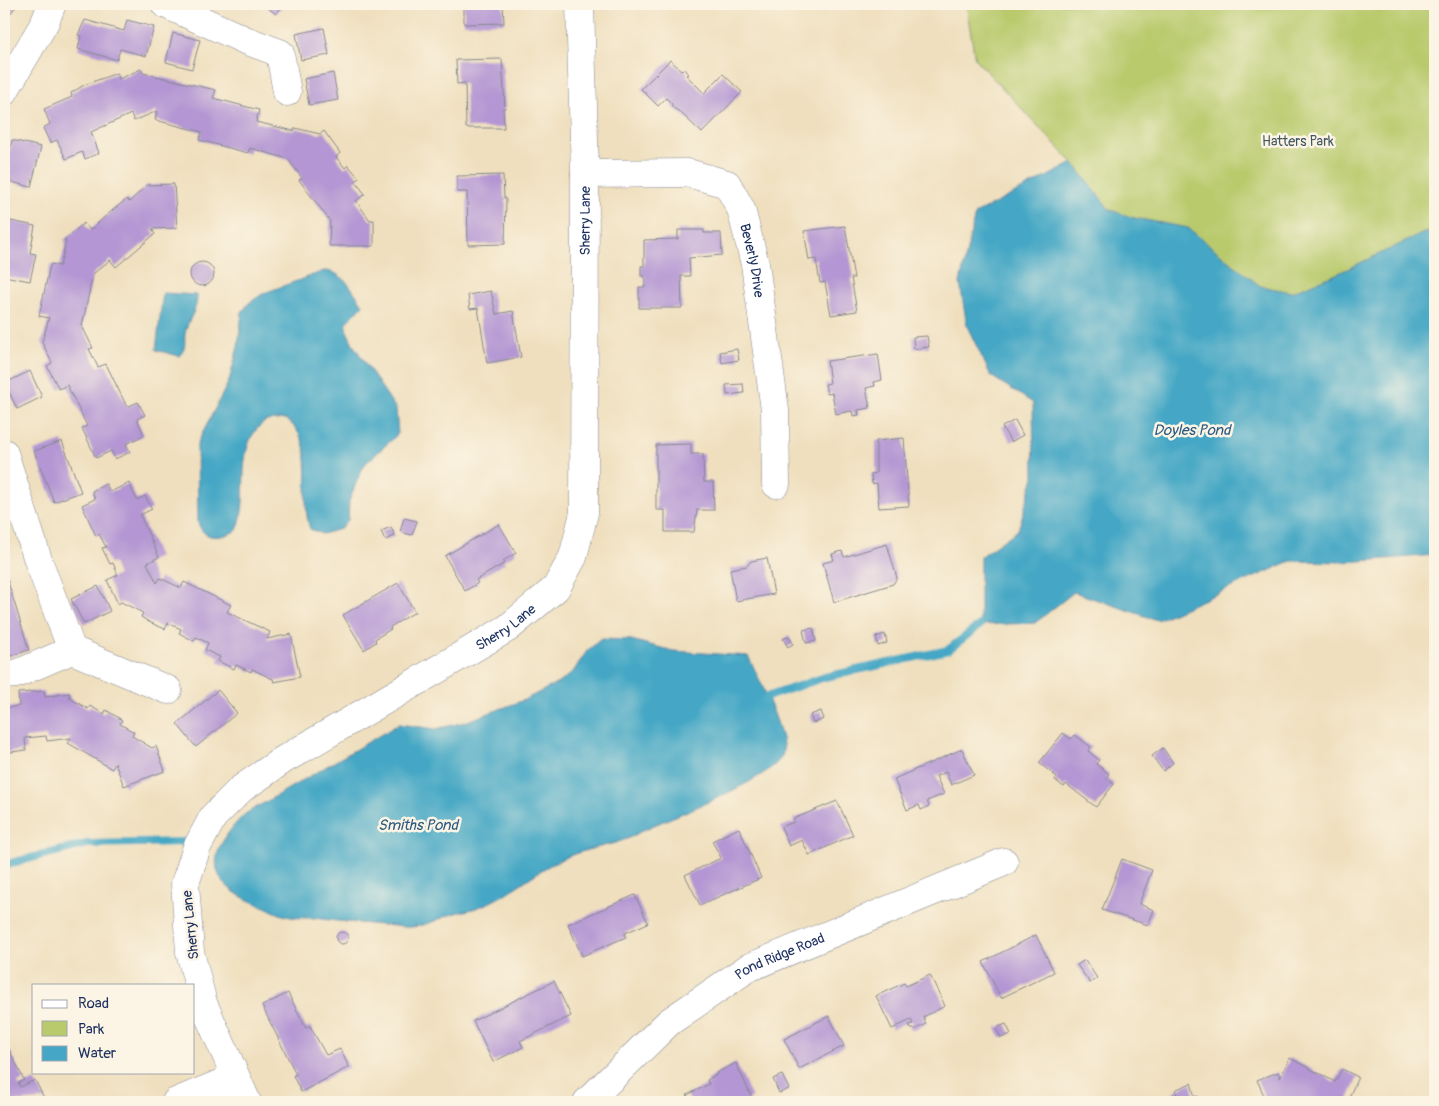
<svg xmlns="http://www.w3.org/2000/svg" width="1439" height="1106" font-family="Pangolin,sans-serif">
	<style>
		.green { fill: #b9ca6d; stroke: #6a7c66 }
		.water { fill: #45a7c5; stroke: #306b92 }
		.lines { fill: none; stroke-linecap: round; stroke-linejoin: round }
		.stream { stroke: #45a7c5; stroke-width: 8 }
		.building { fill: #b396d3 }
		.minor-casing { stroke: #85878e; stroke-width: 29 }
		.minor { stroke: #fff; stroke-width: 28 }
		.labels { text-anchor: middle; stroke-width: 5; stroke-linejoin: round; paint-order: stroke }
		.park-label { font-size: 14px; fill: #425662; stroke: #fcf5e5 }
		.street-label { font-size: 14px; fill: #1b2f5e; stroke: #fcf5e5 }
		.water-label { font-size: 15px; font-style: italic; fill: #2a5982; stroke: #fcf5e5 }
	</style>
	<rect width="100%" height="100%" fill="#fcf5e5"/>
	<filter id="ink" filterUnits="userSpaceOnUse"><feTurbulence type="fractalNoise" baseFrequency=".02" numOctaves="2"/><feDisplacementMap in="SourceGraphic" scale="10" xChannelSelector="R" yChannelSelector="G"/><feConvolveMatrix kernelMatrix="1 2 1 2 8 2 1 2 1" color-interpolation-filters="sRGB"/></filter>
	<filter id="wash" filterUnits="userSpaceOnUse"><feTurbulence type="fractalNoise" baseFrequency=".0096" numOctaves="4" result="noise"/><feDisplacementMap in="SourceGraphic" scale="20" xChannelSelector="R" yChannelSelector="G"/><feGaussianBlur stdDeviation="1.12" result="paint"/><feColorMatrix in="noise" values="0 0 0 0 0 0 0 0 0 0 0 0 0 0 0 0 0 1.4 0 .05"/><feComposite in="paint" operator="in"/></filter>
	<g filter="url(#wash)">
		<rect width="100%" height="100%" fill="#efdfbe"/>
		<path class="green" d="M 966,4 L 1435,4 L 1435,233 L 1424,233 L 1339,273 L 1291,292 L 1260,286 L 1188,228 L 1134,218 L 1110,210 L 1073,163 L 975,59 Z"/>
		<path class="water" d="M 1073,163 L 1110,210 L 1134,218 L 1188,228 L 1260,286 L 1291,292 L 1339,273 L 1424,233 L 1435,233 L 1435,555 L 1347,562 L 1291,561 L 1157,620 L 1074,592 L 1035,623 L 980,625 L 980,557 L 1018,530 L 1034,477 L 1033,403 L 991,376 L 967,326 L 960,283 L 975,214 Z
			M 324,271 C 344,271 353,291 363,305 L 347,322 L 346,329 L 354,346 L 396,409 L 398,434 L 366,463 L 360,473 L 349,501 L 348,520 L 340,529 L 322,534 L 310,529 C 298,495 321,442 285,419 L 266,421 C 231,444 252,497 237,530 C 223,538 203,542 198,522 L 197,444 L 229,381 L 238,347 L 242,312 L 249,303 L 264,293 Z
			M 163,293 L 197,295 C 198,310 187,320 185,334 C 184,343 187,349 179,356 L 156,350 Z
			M 601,639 L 631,640 L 673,651 L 748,656 C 757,674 787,735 783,753 C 778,777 676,815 652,826 C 643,829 636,835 627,839 C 606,847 583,849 562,859 C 533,872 509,896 479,907 C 470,911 460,911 452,914 C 439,919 427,925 413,927 C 403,928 392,925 381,925 C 361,923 342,922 322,919 C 310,917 298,919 286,916 C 277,914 269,908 260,905 C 204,884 205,853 245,814 L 399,724 L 436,729 L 465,722 L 524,700 L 560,682 L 573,672 L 587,651 Z"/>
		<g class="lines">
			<path class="stream" d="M 758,700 L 825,677 L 948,650 L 980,625
				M 4,867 L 11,863 L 87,844 L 187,842"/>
		</g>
		<g id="blocks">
			<path class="building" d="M 4,4 L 18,4 L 4,21 Z
				M 263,4 L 284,4 L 276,14 Z
				M 464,4 L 503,4 L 504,23 L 464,24 Z
				M 85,20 L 124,31 L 127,20 L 154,27 L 146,56 L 120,49 L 117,60 L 78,49 L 81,36 L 78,35 Z
				M 324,28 L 329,55 L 301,60 L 296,34 Z
				M 173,33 L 200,40 L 192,69 L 166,62 Z
				M 502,59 L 505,108 L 503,108 L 504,128 L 466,128 L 465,83 L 457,84 L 456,60 Z
				M 670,60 L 682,71 L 684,69 L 688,74 L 686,75 L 704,93 L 723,74 L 742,92 L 702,133 L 681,113 L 672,107 L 672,104 L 666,98 L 658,106 L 641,89 Z
				M 141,69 L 143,73 L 216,90 L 213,98 L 259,110 L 256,122 L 294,131 L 295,128 L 320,134 L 324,131 L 340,153 L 336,157 L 345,168 L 348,165 L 359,178 L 355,181 L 365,194 L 356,201 L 370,220 L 374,220 L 374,246 L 329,246 L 330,221 L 299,180 L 302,178 L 288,159 L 250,148 L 248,153 L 199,140 L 202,132 L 155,120 L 157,111 L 134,121 L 131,114 L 91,132 L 99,153 L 85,159 L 82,152 L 66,159 L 57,140 L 50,143 L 43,128 L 50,124 L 44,109 L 72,97 L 71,93 L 84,85 L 117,73 L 119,79 Z
				M 333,73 L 338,100 L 309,105 L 304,79 Z
				M 12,140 L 41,147 L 31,187 L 4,180 Z
				M 503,175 L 504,198 L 506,198 L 505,244 L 468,245 L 467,192 L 457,192 L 457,176 Z
				M 174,184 L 177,228 L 152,229 L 155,234 L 116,267 L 110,260 L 93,274 L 82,326 L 93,348 L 89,349 L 98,367 L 106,364 L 127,407 L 138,402 L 145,415 L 137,419 L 144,435 L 126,444 L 130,452 L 115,459 L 111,451 L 96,458 L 82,428 L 87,426 L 67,385 L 59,389 L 47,366 L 52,363 L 42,342 L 49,318 L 39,316 L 49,270 L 51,264 L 60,266 L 66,242 L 64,240 L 84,223 L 90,230 L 114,209 L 127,199 L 129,202 L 147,185 Z
				M 6,220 L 35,226 L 30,253 L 36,254 L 30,281 L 4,276 L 8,248 L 4,247 Z
				M 845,226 L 854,278 L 851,278 L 857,311 L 831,315 L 825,282 L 820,283 L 816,259 L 809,260 L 804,231 Z
				M 678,230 L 704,230 L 704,233 L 721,233 L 722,255 L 689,258 L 690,276 L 681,276 L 682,308 L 639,308 L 639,287 L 645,287 L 645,276 L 641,276 L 641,266 L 644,266 L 644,240 L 678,239 Z
				M190 274a12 12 0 1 1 24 0a12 12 0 1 1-24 0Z
				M 491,291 L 496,314 L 513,311 L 521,357 L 487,363 L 478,308 L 470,309 L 468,295 Z
				M 927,336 L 929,347 L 914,349 L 913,337 Z
				M 737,349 L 739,360 L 722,363 L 720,352 Z
				M 878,354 L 882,380 L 874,382 L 875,386 L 866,388 L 870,408 L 858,410 L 859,415 L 853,416 L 852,411 L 836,414 L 832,393 L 827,394 L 825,384 L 830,383 L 827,361 Z
				M 30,371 L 42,397 L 17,409 L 5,383 Z
				M 743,384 L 744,393 L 727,395 L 726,385 Z
				M 1015,420 L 1023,435 L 1011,442 L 1002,427 Z
				M 904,438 L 909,506 L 879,508 L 877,483 L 872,484 L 871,474 L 876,473 L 876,441 Z
				M 62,441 L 81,492 L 54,502 L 34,451 Z
				M 691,444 L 691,454 L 703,454 L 704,482 L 713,482 L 714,510 L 697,510 L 694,532 L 665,532 L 665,510 L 656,510 L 656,445 Z
				M 129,483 L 137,500 L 145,496 L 152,509 L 140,515 L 159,557 L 147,563 L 157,583 L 160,578 L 181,588 L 184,582 L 231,605 L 227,612 L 270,632 L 267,639 L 291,634 L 300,677 L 274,682 L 273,679 L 252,669 L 251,672 L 236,665 L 234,669 L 218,661 L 220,657 L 205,650 L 208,643 L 196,637 L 194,641 L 179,633 L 181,629 L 168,623 L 165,629 L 149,622 L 141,617 L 143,613 L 121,602 L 118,604 L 107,580 L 118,575 L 113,563 L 110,564 L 102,548 L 106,547 L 99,534 L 96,536 L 82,505 L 95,499 L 92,491 L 106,484 L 110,492 Z
				M 404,518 L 417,521 L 412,535 L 400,532 Z
				M 499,524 L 516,553 L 503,561 L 505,563 L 476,580 L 478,583 L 465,591 L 445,556 Z
				M 391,527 L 395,536 L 385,540 L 381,531 Z
				M 887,544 L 897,578 L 893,584 L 834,602 L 823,563 L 834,560 L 832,554 L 842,551 L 844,557 Z
				M 767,558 L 774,594 L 736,601 L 730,569 L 747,566 L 751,561 Z
				M 4,569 L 29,650 L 4,658 Z
				M 398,583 L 415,612 L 390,627 L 391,629 L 375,639 L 376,642 L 364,650 L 343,615 Z
				M 98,586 L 110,611 L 84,624 L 71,599 Z
				M 813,628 L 816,641 L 806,643 L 803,630 Z
				M 885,634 L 887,643 L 878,646 L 876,637 Z
				M 789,636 L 793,644 L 788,647 L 783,639 Z
				M 218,690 L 237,713 L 196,747 L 177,724 Z
				M 44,691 L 45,697 L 69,693 L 70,698 L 88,709 L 90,706 L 104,714 L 106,710 L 122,720 L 120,724 L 134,732 L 132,736 L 152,748 L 156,746 L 165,771 L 124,786 L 115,763 L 112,769 L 68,743 L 71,738 L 47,741 L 46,736 L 25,738 L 26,750 L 4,753 L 4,704 L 6,708 L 19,706 L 18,693 Z
				M 821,711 L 824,719 L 813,723 L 810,715 Z
				M 1063,733 L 1071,739 L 1075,735 L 1091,747 L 1088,751 L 1099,760 L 1096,764 L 1109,774 L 1106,778 L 1114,784 L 1096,807 L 1066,784 L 1064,787 L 1055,780 L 1057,777 L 1039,763 Z
				M 1163,748 L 1173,763 L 1163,771 L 1152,756 Z
				M 962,749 L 974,775 L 951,785 L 946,772 L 936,776 L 944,794 L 927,801 L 929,806 L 921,810 L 919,805 L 907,810 L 894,779 Z
				M 837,801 L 853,835 L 809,855 L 802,840 L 789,846 L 781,827 L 794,822 L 793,819 Z
				M 739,828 L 761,878 L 700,905 L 685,875 L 721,858 L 712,841 Z
				M 1122,859 L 1152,870 L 1139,904 L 1154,910 L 1148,925 L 1102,910 Z
				M 635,895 L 648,923 L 625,933 L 626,937 L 582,956 L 568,924 Z
				M336 938a6 6 0 1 1 12 0a6 6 0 1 1-12 0Z
				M 1036,935 L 1054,972 L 1001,998 L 983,962 Z
				M 1085,960 L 1097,978 L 1090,983 L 1077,965 Z
				M 930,975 L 945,1006 L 923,1017 L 926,1024 L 916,1029 L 911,1029 L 909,1025 L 913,1024 L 911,1020 L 892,1029 L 876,996 L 904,983 L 906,986 Z
				M 554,981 L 571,1016 L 520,1041 L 523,1047 L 493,1062 L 473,1021 Z
				M 288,993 L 306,1028 L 310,1026 L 326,1055 L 340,1049 L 349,1067 L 301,1092 L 293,1076 L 296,1074 L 262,1006 Z
				M 829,1016 L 844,1046 L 799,1069 L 784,1039 Z
				M 1006,1024 L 1011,1034 L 1001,1038 L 996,1028 Z
				M 4,1039 L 24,1080 L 18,1083 L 20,1087 L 35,1080 L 45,1100 L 4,1102 Z
				M 1290,1058 L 1335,1082 L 1342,1069 L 1358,1077 L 1347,1102 L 1298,1102 L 1289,1097 L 1277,1102 L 1267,1102 L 1257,1080 L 1278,1072 L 1280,1078 Z
				M 736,1063 L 752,1098 L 743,1102 L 691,1102 L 687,1095 L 709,1084 L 707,1080 L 717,1074 L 716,1073 Z
				M 782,1075 L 789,1089 L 779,1093 L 773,1079 Z
				M 1191,1083 L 1195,1097 L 1198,1096 L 1200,1102 L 1182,1102 L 1179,1099 L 1175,1090 Z
				M 1174,1094 L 1177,1102 L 1151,1102 Z"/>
		</g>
	</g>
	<g filter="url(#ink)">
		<use href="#blocks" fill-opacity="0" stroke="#85878e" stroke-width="1"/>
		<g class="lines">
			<g class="minor-casing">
				<g id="minor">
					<path d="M 165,4 L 245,40 L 280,53 L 287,92"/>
					<path d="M 4,92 L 45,22 L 52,4"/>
					<path id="s1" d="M 585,174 L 688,173 L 727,184 L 741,209 L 755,264 L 775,410 L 776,484"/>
					<path d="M 4,453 L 38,560 L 72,650 L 168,690"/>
					<path d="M 4,675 L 16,674 L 72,650"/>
					<path d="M 176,1102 L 234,1078"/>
					<path id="s2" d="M 247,1102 L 203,1003 L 190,952 L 185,884 L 197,847 L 213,817 L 241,789 L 283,760 L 508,628 L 556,588 L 573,557 L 584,513 L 585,174 L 580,4"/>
					<path id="s3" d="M 587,1102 L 669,1022 L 748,968 L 1004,862"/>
				</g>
			</g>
			<use href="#minor" class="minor"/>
		</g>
	</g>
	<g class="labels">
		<g class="park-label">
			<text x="1298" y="146">Hatters Park</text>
		</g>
		<g class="street-label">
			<text dy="5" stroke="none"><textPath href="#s2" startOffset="1089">Sherry Lane</textPath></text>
			<text dy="5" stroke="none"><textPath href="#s1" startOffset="225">Beverly Drive</textPath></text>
			<text dy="5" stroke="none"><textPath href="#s2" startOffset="652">Sherry Lane</textPath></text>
			<text transform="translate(190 925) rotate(-96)" y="5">Sherry Lane</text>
			<text dy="5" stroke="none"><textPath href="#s3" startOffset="244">Pond Ridge Road</textPath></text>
		</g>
		<g class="water-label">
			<text x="1192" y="435">Doyles Pond</text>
			<text x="418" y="830">Smiths Pond</text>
		</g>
	</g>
	<rect width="1439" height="1106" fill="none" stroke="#fcf5e5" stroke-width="20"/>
	<rect x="32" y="984" width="162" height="90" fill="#fcf5e5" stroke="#a2a6af"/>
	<rect x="42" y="1000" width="25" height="8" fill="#ffffff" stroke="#a2a6af"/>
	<text x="78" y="1008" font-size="15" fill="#1b2f5e">Road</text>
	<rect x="42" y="1021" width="25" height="15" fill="#b9ca6d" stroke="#a2a6af"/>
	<text x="78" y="1034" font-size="15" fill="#1b2f5e">Park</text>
	<rect x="42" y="1046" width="25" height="15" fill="#45a7c5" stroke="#a2a6af"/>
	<text x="78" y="1058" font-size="15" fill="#1b2f5e">Water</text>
</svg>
